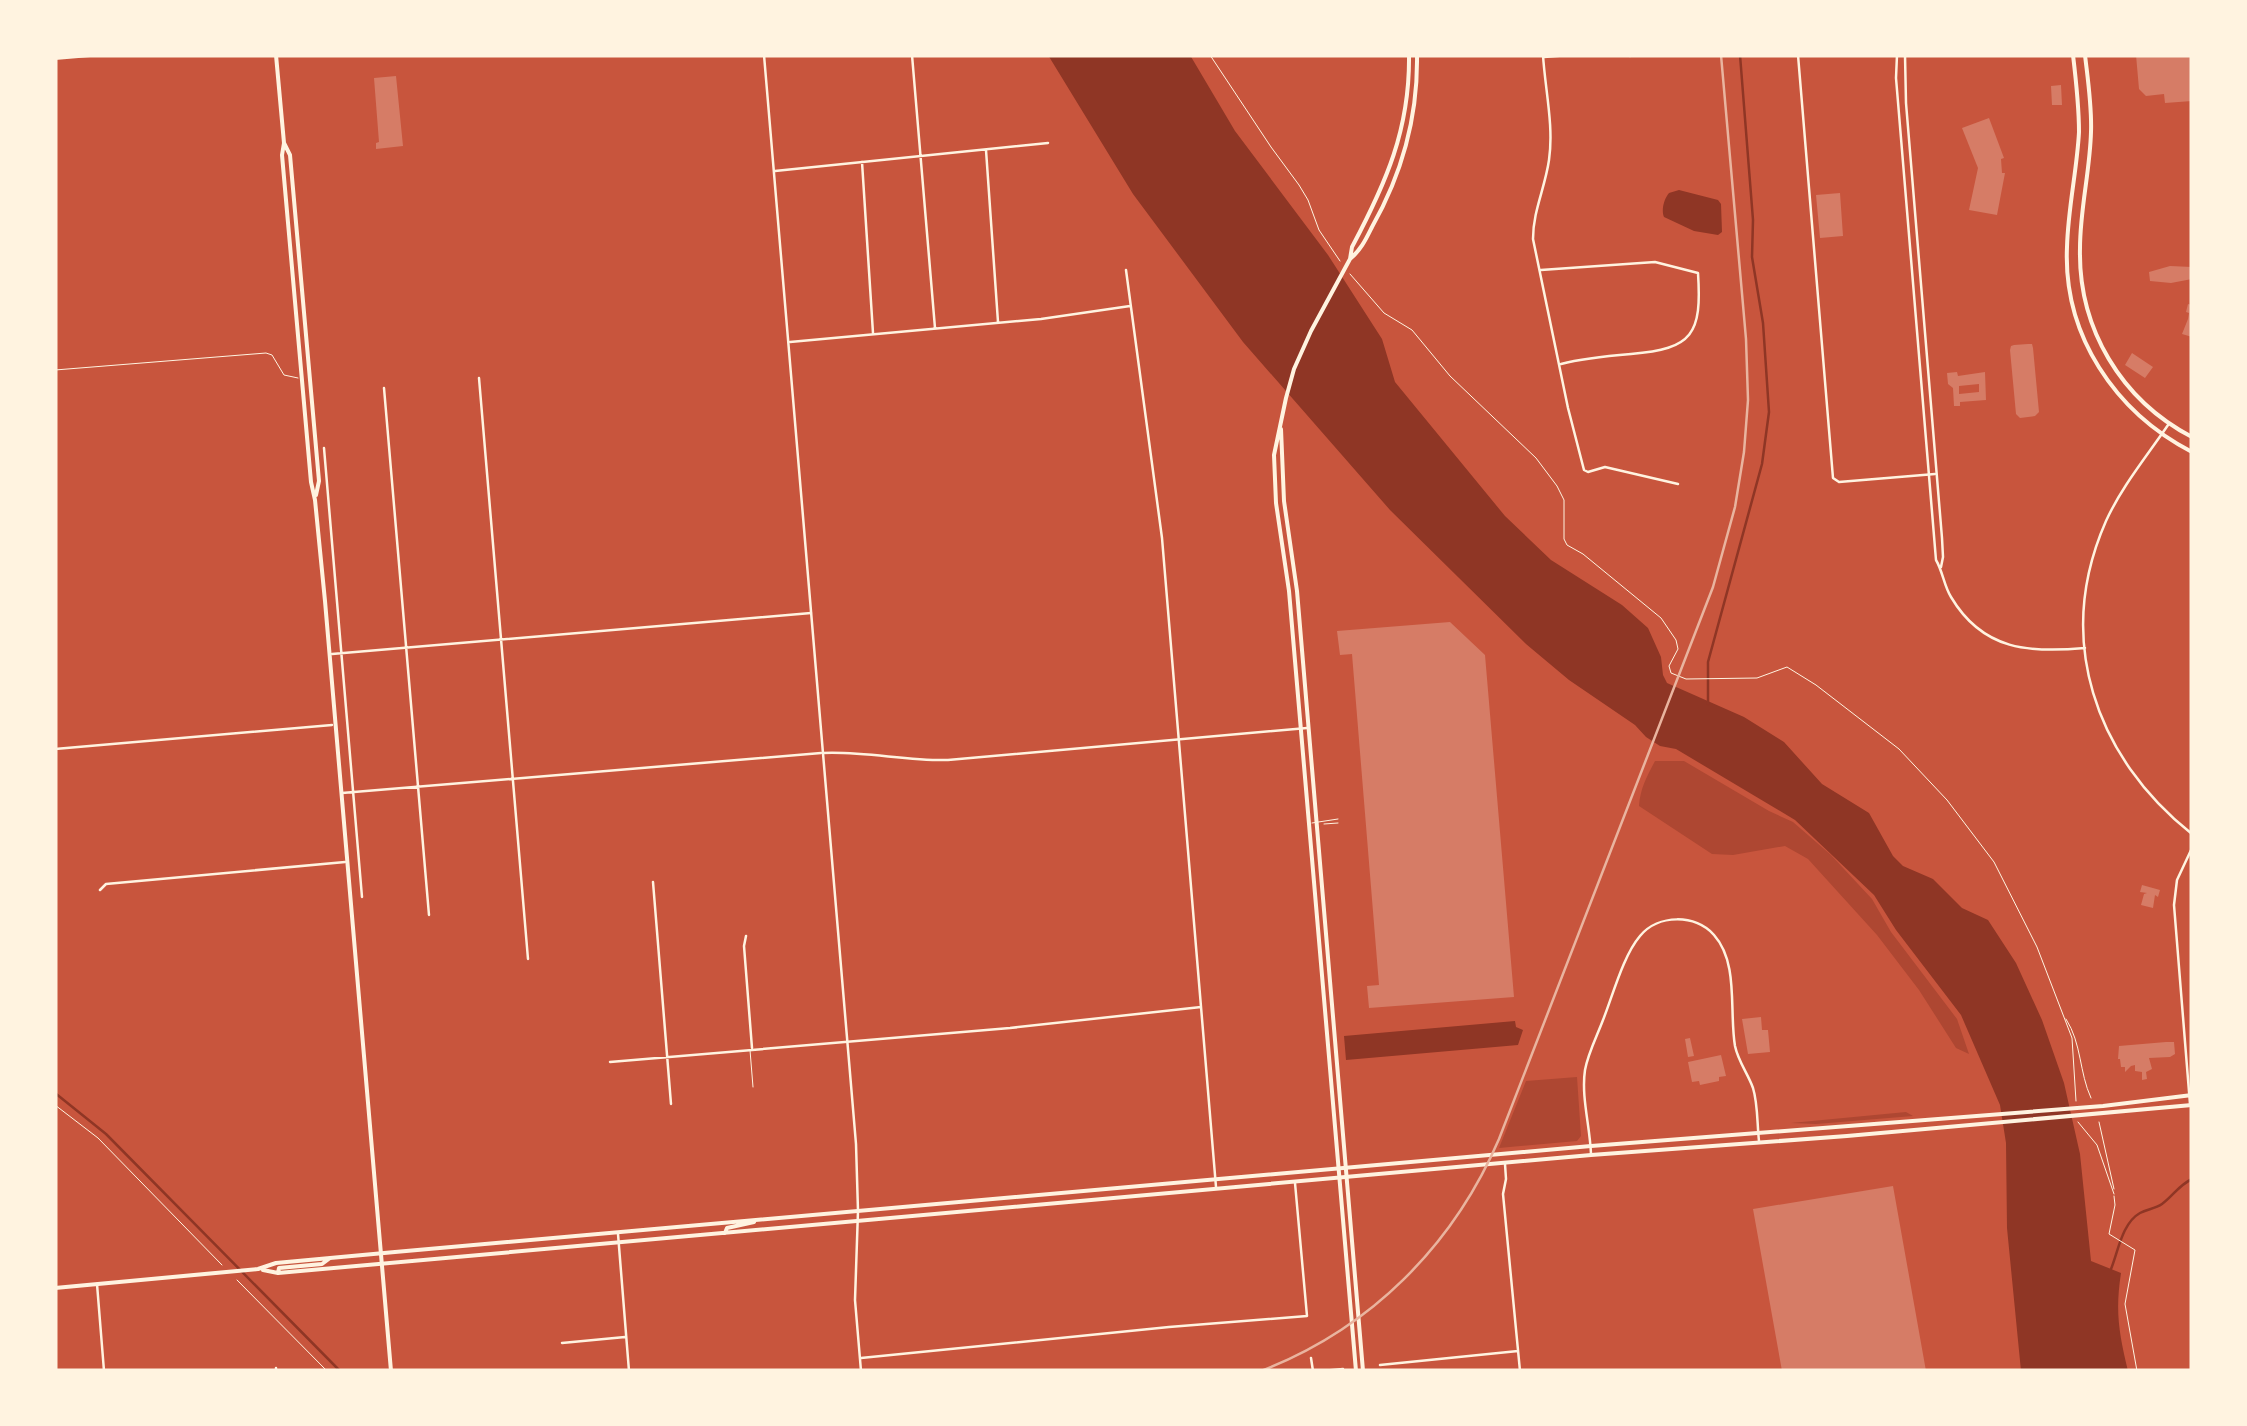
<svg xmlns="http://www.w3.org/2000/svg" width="2247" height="1426" font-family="'Source Serif 4',serif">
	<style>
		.green { fill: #ae4732 }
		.water { fill: #8f3625 }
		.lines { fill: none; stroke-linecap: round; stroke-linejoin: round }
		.stream { stroke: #8f3625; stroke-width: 2.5 }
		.building { fill: #d67c66; fill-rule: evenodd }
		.path { stroke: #fff3e0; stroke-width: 1 }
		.service { stroke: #fff3e0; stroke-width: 1 }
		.minor { stroke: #fff3e0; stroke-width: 2.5 }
		.tertiary { stroke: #fff3e0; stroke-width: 2.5 }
		.secondary { stroke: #fff3e0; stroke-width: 4 }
		.primary { stroke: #fff3e0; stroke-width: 4 }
		.rail { stroke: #e9b49f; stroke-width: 2.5 }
	</style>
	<rect width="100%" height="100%" fill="#c8553d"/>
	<path class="green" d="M 1655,761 L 1684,761 L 1769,811 L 1793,822 L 1831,855 L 1872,899 L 1891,932 L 1957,1019 L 1969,1054 L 1956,1048 L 1919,990 L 1877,935 L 1808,859 L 1785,846 L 1733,855 L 1712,854 L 1639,806 C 1640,789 1647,776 1655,761 Z
		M 1577,1077 L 1581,1136 L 1577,1141 L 1499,1148 L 1526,1081 Z
		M 1906,1112 L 1913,1116 L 1816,1124 L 1791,1123 Z"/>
	<path class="water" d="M 1048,55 L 1190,55 L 1235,131 L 1328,255 L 1382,339 L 1395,382 L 1505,516 L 1551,560 L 1622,605 L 1648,628 L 1661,657 L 1663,675 L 1667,683 L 1744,717 L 1784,742 L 1822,784 L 1869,813 L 1893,856 L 1903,866 L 1933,879 L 1962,908 L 1988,920 L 2016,963 L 2042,1020 L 2064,1083 L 2080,1154 L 2091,1261 L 2121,1273 C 2115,1312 2119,1333 2128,1371 L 2021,1371 L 2007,1228 L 2006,1143 L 2000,1105 L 1961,1015 L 1896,930 L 1874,895 L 1795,820 L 1676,749 L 1660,746 L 1646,737 L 1635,725 L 1569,680 L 1526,644 L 1390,510 L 1243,342 L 1133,194 Z
		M 1679,190 L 1718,200 L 1721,204 L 1722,232 L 1718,235 L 1694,231 L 1664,217 C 1661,210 1664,199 1669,193 Z
		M 1515,1021 L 1516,1027 L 1523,1030 L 1518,1045 L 1346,1060 L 1344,1036 Z"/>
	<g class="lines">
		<path class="stream" d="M 1708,704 L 1708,662 L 1762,464 L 1769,412 L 1763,323 L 1752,257 L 1753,220 L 1740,55
			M 55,1093 L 106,1134 L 340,1371
			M 2111,1269 C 2118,1252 2122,1223 2140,1213 C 2147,1209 2155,1209 2162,1204 C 2173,1196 2179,1185 2192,1179"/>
	</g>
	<path class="building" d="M 2136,55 L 2192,55 L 2192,101 L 2165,103 L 2164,94 L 2146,96 L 2139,89 Z
		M 396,76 L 403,146 L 376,149 L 376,143 L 379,142 L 374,78 Z
		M 2061,85 L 2062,105 L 2052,105 L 2051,86 Z
		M 1989,118 L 2004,158 L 2001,159 L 2002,173 L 2005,173 L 1997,215 L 1969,210 L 1978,168 L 1962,128 Z
		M 1840,193 L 1843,236 L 1820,238 L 1816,195 Z
		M 2170,266 L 2192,267 L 2192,279 L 2171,283 L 2150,281 L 2149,272 Z
		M 2188,304 L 2192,305 L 2192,337 L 2182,334 L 2188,319 L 2189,313 L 2186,312 Z
		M 2028,344 L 2032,344 L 2033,348 L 2039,412 L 2035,416 L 2020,418 L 2016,414 L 2010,350 L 2011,346 L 2014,345 Z
		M 2132,353 L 2153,367 L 2145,378 L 2125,365 Z
		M 1957,372 L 1958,376 L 1985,372 L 1986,400 L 1960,402 L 1960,406 L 1954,406 L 1953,388 L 1948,384 L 1947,373 ZM 1979,384 L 1979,392 L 1959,394 L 1959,386 Z
		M 1450,622 L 1485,655 L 1514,997 L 1369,1008 L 1367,986 L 1379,985 L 1352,654 L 1340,655 L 1337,631 Z
		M 2142,885 L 2160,890 L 2158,897 L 2155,895 L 2153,908 L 2141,905 L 2144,894 L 2147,893 L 2140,892 Z
		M 1761,1017 L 1762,1030 L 1768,1030 L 1770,1052 L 1748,1054 L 1742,1019 Z
		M 1690,1038 L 1694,1056 L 1688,1057 L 1685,1039 Z
		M 2166,1042 L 2174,1042 L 2175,1054 L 2170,1057 L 2149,1058 L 2152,1069 L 2146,1072 L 2147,1079 L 2142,1080 L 2142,1072 L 2135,1071 L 2135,1065 L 2131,1066 L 2125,1072 L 2125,1067 L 2121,1067 L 2120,1059 L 2118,1059 L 2119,1046 Z
		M 1721,1055 L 1726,1076 L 1719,1077 L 1719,1081 L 1700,1085 L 1699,1081 L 1692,1082 L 1688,1062 Z
		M 1893,1186 L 1926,1371 L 1782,1371 L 1753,1209 Z"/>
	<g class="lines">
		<path class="path" d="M 1210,55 L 1271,147 L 1299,185 L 1308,200 L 1319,230 L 1340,261
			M 1350,274 L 1384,313 L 1412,330 L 1450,376 L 1536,458 L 1557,486 L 1564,500 L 1564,539 L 1567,545 L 1583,554 L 1661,618 L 1676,640 L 1678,649 L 1669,666 L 1671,673 L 1686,679 L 1757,678 L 1787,667 L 1816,685 L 1899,749 L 1947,800 L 1994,862 L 2037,947 L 2072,1038 L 2076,1101
			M 2066,1019 C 2082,1044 2079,1072 2091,1098
			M 55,1105 L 98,1138 L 222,1265
			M 2078,1122 L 2097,1145 L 2114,1194
			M 2099,1122 L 2114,1189
			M 2114,1196 L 2115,1205 L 2109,1234 L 2135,1250 L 2125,1304 L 2137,1371
			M 237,1280 L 327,1371"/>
		<path class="service" d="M 55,370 L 266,353 L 272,355 L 284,375 L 298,378
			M 1312,823 L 1338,819
			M 1324,824 L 1338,823
			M 750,1050 L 753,1087"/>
		<path class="minor" d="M 912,55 L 935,328
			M 1543,55 C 1545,89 1554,126 1549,160 C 1545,188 1533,211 1533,239 L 1568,408 L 1584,470 L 1588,472 L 1605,467 L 1678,484
			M 1628,55 L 1630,56
			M 1798,55 L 1833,478 L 1839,482 L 1935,474
			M 1544,57 L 1569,55
			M 986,150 L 998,322
			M 862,162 L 873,333
			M 775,171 L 1048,143
			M 1126,270 L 1162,538 L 1216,1187
			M 1541,270 L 1655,262 L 1698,273 C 1702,334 1693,349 1631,354 C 1607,356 1584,358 1561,364
			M 790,342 L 1041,319 L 1130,306
			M 479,378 L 528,959
			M 384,388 L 429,915
			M 324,448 L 362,897
			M 332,654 L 811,613
			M 342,793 L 821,753
			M 653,882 L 671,1104
			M 100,890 L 106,884 L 345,862
			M 746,936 L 744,946 L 752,1048
			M 610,1062 L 1010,1028 L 1201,1007
			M 1591,1154 C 1590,1126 1581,1097 1585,1070 C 1588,1053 1597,1036 1603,1020 C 1613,995 1623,956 1640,936 C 1658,914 1696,914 1714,935 C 1739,963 1729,1011 1735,1046 C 1738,1061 1748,1074 1753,1088 C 1758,1104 1757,1124 1759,1141
			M 1505,1164 L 1506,1179 L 1503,1194 L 1520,1371
			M 618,1234 L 629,1371
			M 97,1284 L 104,1371
			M 562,1343 L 625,1337
			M 861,1358 L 1169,1327 L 1307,1316 L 1295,1183
			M 1311,1358 L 1313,1371
			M 1380,1365 L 1518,1351
			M 276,1368 L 276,1371
			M 1322,1371 L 1343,1369"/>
		<path class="tertiary" d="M 764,55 L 856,1144 L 858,1211 L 855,1300 L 861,1371
			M 1897,55 L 1896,78 L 1936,560 C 1943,572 1944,586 1951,597 C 1983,651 2030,653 2085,648
			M 1905,55 L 1906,103 L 1942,538 L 1943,557 L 1941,567
			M 2168,425 C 2147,456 2122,486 2106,521 C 2054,639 2095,757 2192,834
			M 55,749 L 332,725
			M 823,753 C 865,751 906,761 948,760 L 1307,728
			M 2190,1104 L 2174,905 L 2177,880 L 2192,848"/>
		<path class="secondary" d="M 276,55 L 284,143 L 282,155 L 311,482 L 315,500 L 325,601 L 391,1371
			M 2073,55 C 2076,80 2079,106 2079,132 C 2077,170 2068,208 2067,247 C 2063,335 2115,412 2192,452
			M 2085,55 C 2088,81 2092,107 2091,132 C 2090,171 2080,209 2080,248 C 2078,328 2121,400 2192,437
			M 55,58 L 90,55
			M 284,143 L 290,155 L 319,481 L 316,495
			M 1350,259 L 1352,247 C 1386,183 1410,129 1409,55
			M 1281,429 L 1284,501 L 1297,591 L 1363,1371
			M 1356,1371 L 1289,591 L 1276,503 L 1274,455 L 1286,398 L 1294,369 L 1311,331 L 1350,259 C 1361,250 1366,239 1372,227 C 1402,174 1418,116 1417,55"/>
		<path class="primary" d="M 725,1233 L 727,1228 L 754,1222
			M 263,1270 L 278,1273 L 1591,1155 L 1847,1136 L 2192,1105
			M 278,1273 L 279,1268 L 322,1264 L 330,1258
			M 55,1288 L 258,1269 L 276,1263 L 395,1252 L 1591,1146 L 2103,1106 L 2192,1095"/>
		<path class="rail" d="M 1261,1371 C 1370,1329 1453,1246 1499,1139 L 1713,587 L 1735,507 L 1744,452 L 1748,400 L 1746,339 L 1721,55"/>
	</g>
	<rect width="2247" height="1426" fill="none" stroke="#fff3e0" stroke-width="115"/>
</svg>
